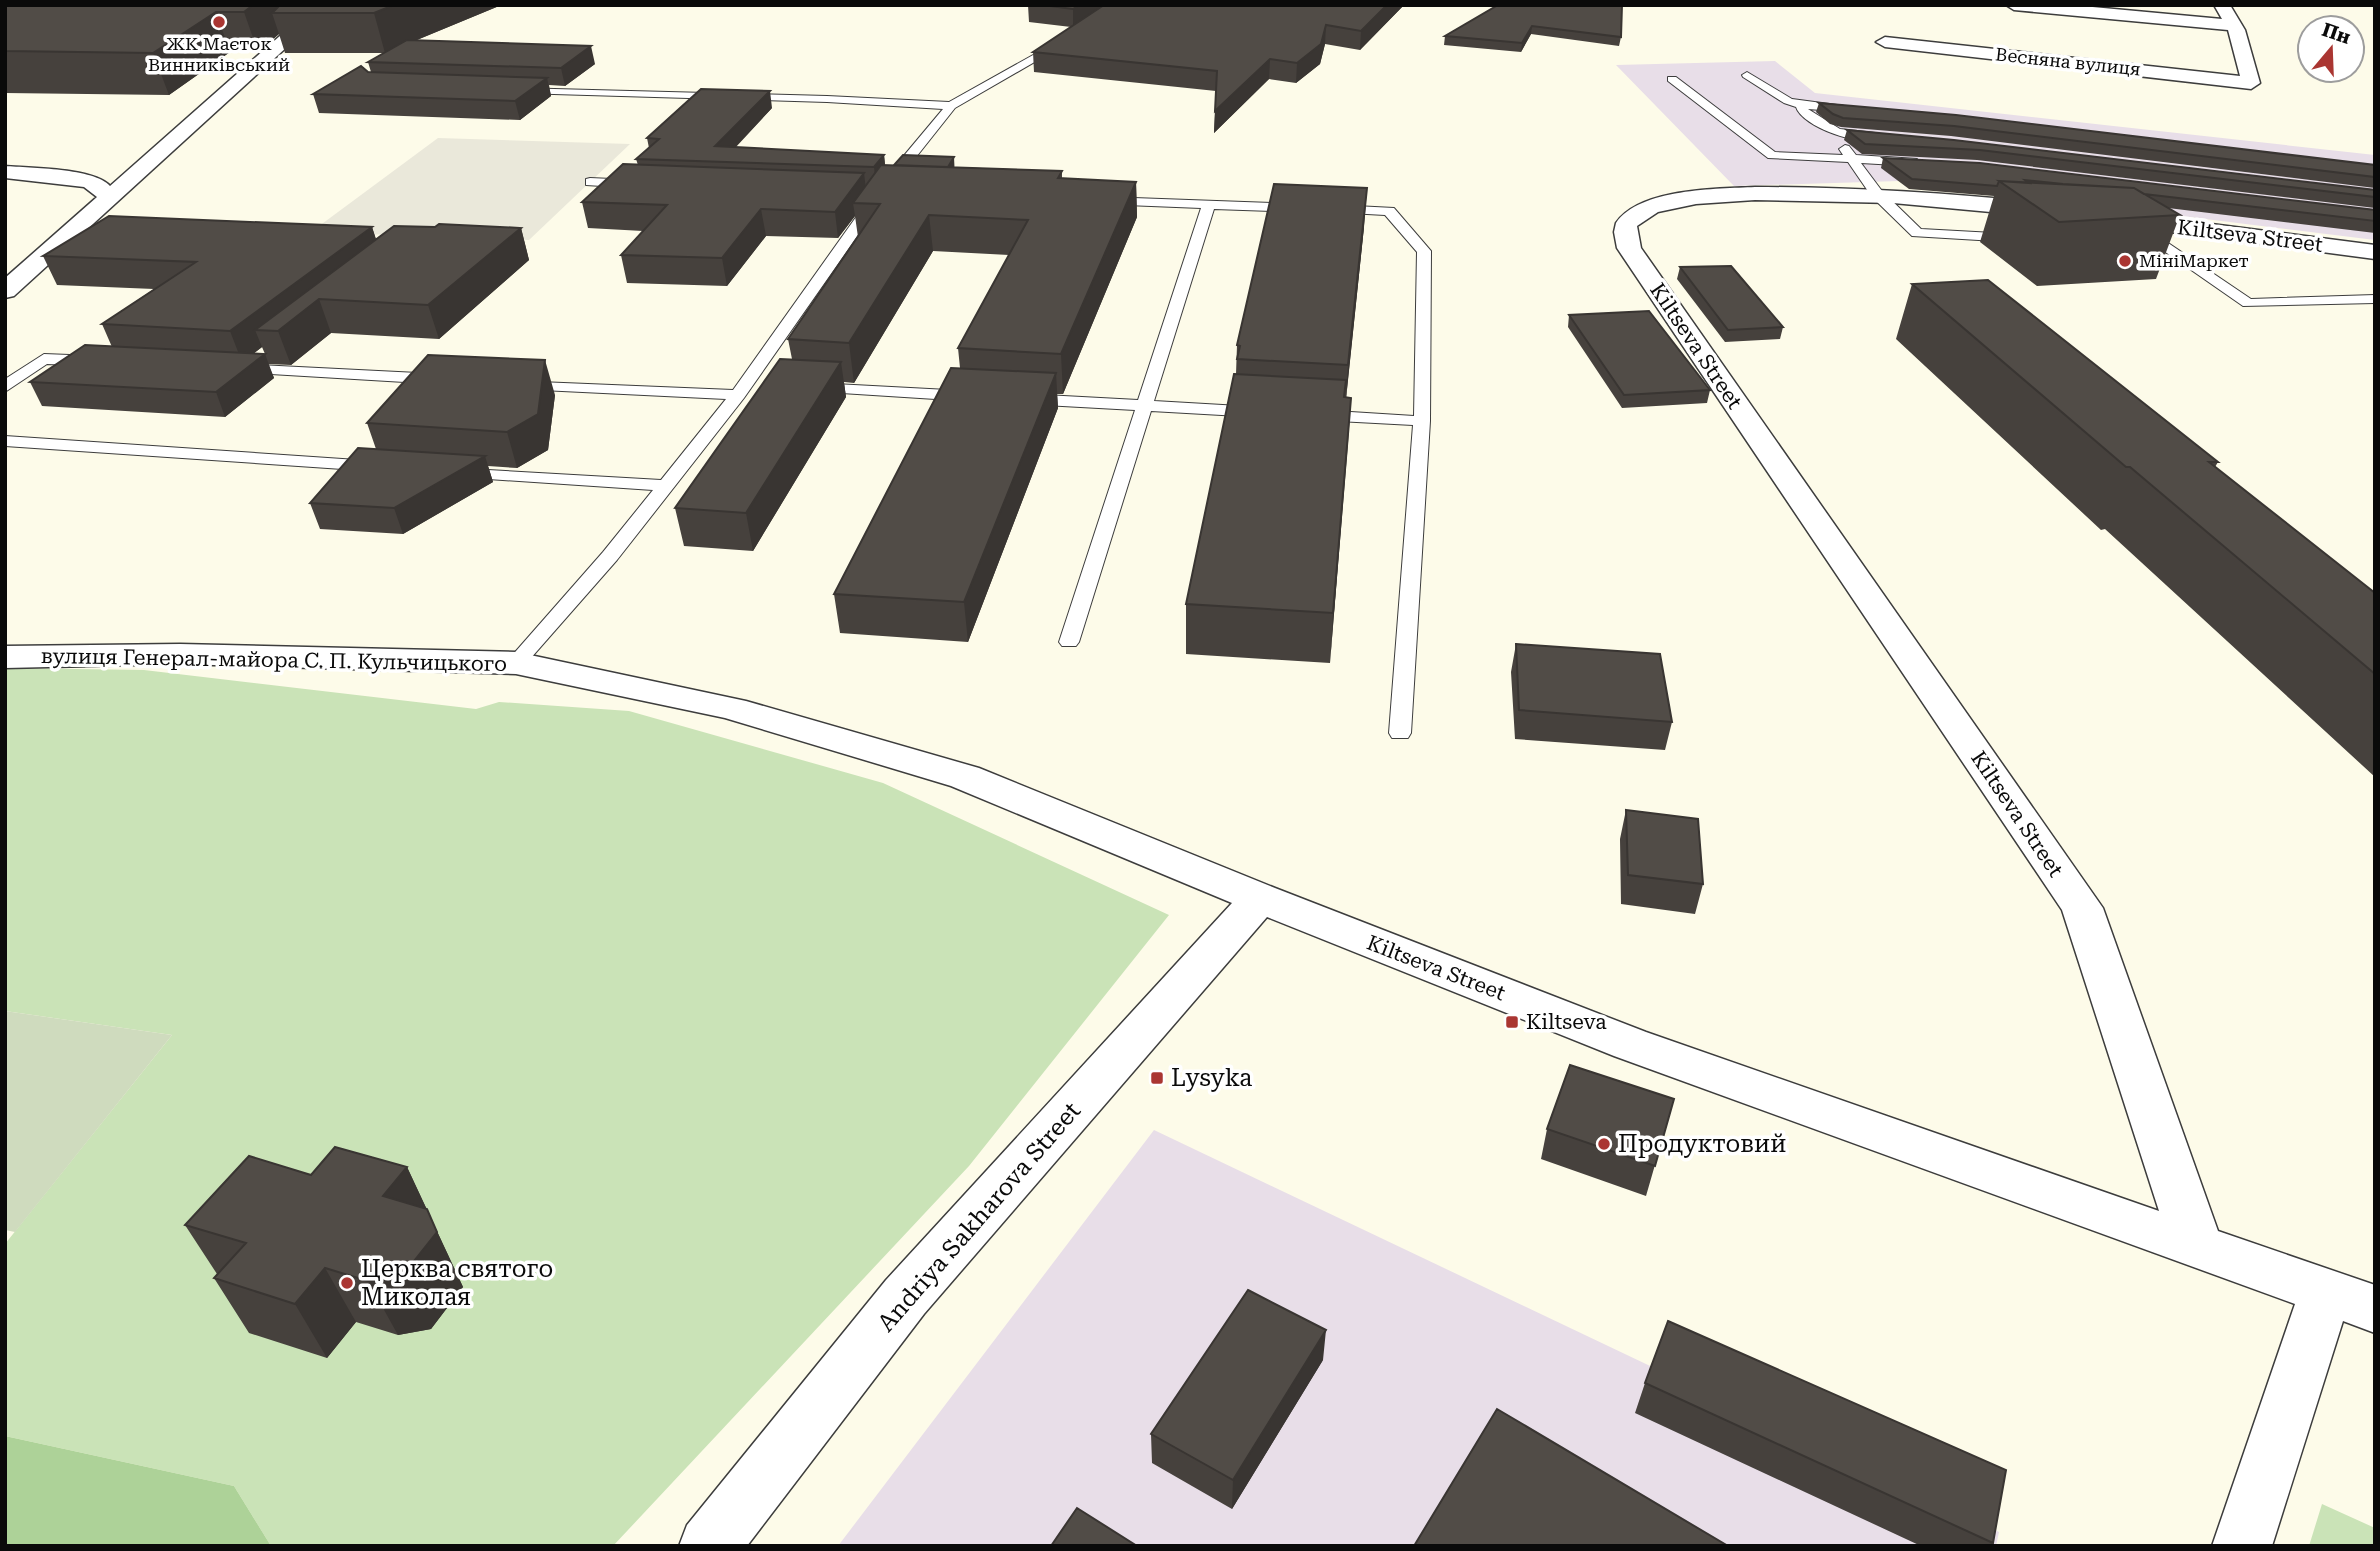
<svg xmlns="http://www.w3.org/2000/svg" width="2380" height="1551" font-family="'Roboto Serif',serif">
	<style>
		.industrial { fill: #e8dee8 }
		.green { fill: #cae3b7 }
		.forest { fill: #add298 }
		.cemetery { fill: #cfdbbe }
		.plaza { fill: #eae8da }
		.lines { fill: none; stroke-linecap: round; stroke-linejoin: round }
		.service-casing { stroke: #3d3d3d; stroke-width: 2 }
		.minor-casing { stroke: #3d3d3d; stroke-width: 3 }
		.service { fill: #fff; fill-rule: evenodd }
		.minor { fill: #fff; fill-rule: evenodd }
		.wall { fill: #46413d; fill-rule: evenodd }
		.shaded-wall { fill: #393532 }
		.building { fill: #514c47; stroke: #393532; stroke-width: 2 }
		.poi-dot { fill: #aa3632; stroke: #fff; stroke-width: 2.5 }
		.labels { text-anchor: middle; stroke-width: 7; stroke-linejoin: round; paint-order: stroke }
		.far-poi-label { font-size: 18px; fill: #0a0a0a; stroke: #fff }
		.far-street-label { font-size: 18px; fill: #0a0a0a; stroke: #fff }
		.street-label { font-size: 21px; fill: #0a0a0a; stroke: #fff }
		.poi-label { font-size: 21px; fill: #0a0a0a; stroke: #fff; text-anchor: start }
		.near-poi-label { font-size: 24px; fill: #0a0a0a; stroke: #fff; text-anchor: start }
		.near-street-label { font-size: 24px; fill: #0a0a0a; stroke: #fff }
	</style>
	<rect width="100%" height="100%" fill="#fdfbe9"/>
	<path class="industrial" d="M 1775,61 L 1815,93 L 2375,155 L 2375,240 L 1899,181 L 1734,186 L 1616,65 Z
		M 1154,1130 L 1999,1532 L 1996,1546 L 838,1546 Z"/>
	<path class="green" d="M 5,668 L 144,670 L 476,709 L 499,702 L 629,711 L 883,783 L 1169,915 L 969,1166 L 613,1546 L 271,1546 L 234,1486 L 5,1436 L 5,1244 L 172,1035 L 5,1011 Z
		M 2322,1504 L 2375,1528 L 2375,1546 L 2309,1546 Z"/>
	<path class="forest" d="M 5,1436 L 234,1486 L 271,1546 L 5,1546 Z"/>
	<path class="cemetery" d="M 5,1011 L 172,1035 L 15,1232 L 5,1230 Z"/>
	<path class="plaza" d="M 438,138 L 630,144 L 529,240 L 311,232 Z"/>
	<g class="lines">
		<g class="service-casing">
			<path id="service" d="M 1060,40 L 1065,43 L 1064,45 L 955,108 L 886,195 L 744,398 L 617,560 L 523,667 L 509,667 L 506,663 L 509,659 L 603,552 L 653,490 L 459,477 L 453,476 L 450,472 L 453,468 L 661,480 L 726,399 L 521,389 L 513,384 L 515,381 L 733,390 L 876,189 L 943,109 L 827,102 L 520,93 L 514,90 L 516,88 L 827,96 L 949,102 Z
				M 1747,72 L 1792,99 L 1852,107 L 1852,111 L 1848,112 L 1808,109 L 1840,129 L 1875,133 L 1881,137 C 1864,149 1802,127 1796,107 L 1784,103 L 1743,77 L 1742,75 Z
				M 1668,77 L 1676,77 L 1775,152 L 1843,155 L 1839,149 L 1845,145 L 1849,146 L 1856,155 L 1917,159 L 1919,162 L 1913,166 L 1861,163 L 1882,191 L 1921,229 L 2012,234 L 2019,238 L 2012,242 L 1912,236 L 1872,197 L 1848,162 L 1768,158 L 1668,81 Z
				M 590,178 L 634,180 L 640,184 L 634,188 L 586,185 L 586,179 Z
				M 1106,197 L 1299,204 L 1306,208 L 1299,212 L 1214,209 L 1154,401 L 1257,407 L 1265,412 L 1257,417 L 1151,411 L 1079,642 L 1076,646 L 1062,646 L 1059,642 L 1135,410 L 1026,404 L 1018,399 L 1026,394 L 1138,400 L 1201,208 L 1101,204 L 1100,201 Z
				M 1336,205 L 1394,208 L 1431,251 L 1430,421 L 1411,733 L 1408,738 L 1392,738 L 1389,733 L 1413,425 L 1319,420 L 1311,415 L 1319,410 L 1414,416 L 1417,252 L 1385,215 L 1331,212 L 1329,209 Z
				M 2143,226 L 2251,299 L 2375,295 L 2375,303 L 2243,306 L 2138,233 L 2138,227 Z
				M 44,354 L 95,356 L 103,361 L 95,366 L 47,364 L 5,392 L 5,379 Z
				M 241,364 L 438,374 L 446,379 L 438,384 L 235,372 L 233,369 L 235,366 Z
				M 816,383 L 967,391 L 975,396 L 967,401 L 810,391 L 808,388 Z
				M 5,436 L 372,461 L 381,466 L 372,471 L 5,446 Z"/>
		</g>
		<g class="minor-casing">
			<path id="minor" d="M 315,5 L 333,5 L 14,296 L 5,298 L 5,278 L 97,197 L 84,187 L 5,178 L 5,166 C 30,168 95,168 110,186 Z
				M 2006,5 L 2071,5 L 2222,19 L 2214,5 L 2230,5 L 2245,30 L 2260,83 L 2251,89 L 1885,47 L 1876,42 L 1885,37 L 2240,76 L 2228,30 L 2014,10 Z
				M 1755,187 C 1852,187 1948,193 2044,203 L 2052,205 L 2055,210 L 2052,215 L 2044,217 L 1893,203 L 1755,200 L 1696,204 L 1658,212 L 1637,226 L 1641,248 L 2103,908 L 2218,1231 L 2375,1285 L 2375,1333 L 2343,1321 L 2272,1546 L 2212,1546 L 2295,1304 L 1614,1056 L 1267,917 L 924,1314 L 747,1546 L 679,1546 L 687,1525 L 886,1280 L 1232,903 L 951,786 L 725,718 L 516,674 L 180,664 L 5,668 L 5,646 L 180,644 L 516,652 L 746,701 L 979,768 L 1275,888 L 1646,1032 L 2159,1211 L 2062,910 L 1617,248 L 1614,232 L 1616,223 C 1640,188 1717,189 1755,187 Z
				M 2125,213 L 2375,245 L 2375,259 L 2117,225 L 2114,220 L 2117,215 Z"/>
		</g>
		<use href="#service" class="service"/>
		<use href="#minor" class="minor"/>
	</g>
	<path class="wall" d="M 5,5 L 499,6 L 417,40 L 595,64 L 565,86 L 549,85 L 551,96 L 520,120 L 319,113 L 313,94 L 371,72 L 368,62 L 383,53 L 285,53 L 279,34 L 258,52 L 230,52 L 169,95 L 5,93 Z
		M 1028,5 L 1404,5 L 1360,50 L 1325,44 L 1320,64 L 1296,83 L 1269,79 L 1214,133 L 1216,91 L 1034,72 L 1033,52 L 1071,27 L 1029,22 Z
		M 1498,5 L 1621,37 L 1619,46 L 1531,34 L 1521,52 L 1444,45 L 1445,36 Z
		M 1819,103 L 2375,165 L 2375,188 L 1951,136 L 1841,127 L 1830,124 L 1816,112 Z
		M 772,108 L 736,147 L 884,155 L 885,165 L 894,165 L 954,157 L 954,167 L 1062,171 L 1062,178 L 1136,182 L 1137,217 L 1063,394 L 1057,394 L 1058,408 L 968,642 L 840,633 L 834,594 L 960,368 L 958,348 L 1009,255 L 933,251 L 854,383 L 844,382 L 846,397 L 753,551 L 684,546 L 675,508 L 792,359 L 788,339 L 858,237 L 855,216 L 838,238 L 766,236 L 727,286 L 627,283 L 621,255 L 643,231 L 588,228 L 582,202 L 638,165 L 636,159 L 649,148 L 647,138 Z
		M 1847,130 L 2375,190 L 2375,208 L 1977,160 L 1862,154 L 1844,140 Z
		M 1883,158 L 2375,210 L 2375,233 L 2168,208 L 2180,215 L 2156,279 L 2037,286 L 1980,242 L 1994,196 L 1909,189 L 1881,168 Z
		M 372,227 L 376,239 L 435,227 L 521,228 L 529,260 L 439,339 L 331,333 L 291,365 L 268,364 L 274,378 L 225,417 L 42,406 L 30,382 L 112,347 L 102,324 L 154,289 L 57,285 L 43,256 ZM 262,347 L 265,354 L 253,354 Z
		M 1364,227 L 1346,398 L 1351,398 L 1330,663 L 1186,654 L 1186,604 L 1236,374 L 1237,345 Z
		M 1680,267 L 1783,327 L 1780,339 L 1725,342 L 1677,279 Z
		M 1912,284 L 2218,462 L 2215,467 L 2375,593 L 2375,777 L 2105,529 L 2101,530 L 1896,339 Z
		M 1569,315 L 1710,390 L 1707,403 L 1622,408 L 1568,327 Z
		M 555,395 L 548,450 L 517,468 L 488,466 L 493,482 L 403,534 L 320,529 L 310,503 L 376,449 L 367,423 Z
		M 1516,644 L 1672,722 L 1665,750 L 1515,739 L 1511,672 Z
		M 1626,810 L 1703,884 L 1695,914 L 1621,904 L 1620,839 Z
		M 1674,1099 L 1646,1196 L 1541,1159 L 1547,1129 Z
		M 407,1167 L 463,1287 L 431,1329 L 398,1335 L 356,1322 L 327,1358 L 249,1333 L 214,1278 L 217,1274 L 185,1225 L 311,1175 Z
		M 1323,1360 L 1232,1509 L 1152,1463 L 1151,1434 Z
		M 1645,1383 L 1993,1543 L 1991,1546 L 1921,1546 L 1635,1413 Z"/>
	<path class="shaded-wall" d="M 253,5 L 291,5 L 272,13 L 279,34 L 258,52 L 244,12 Z
		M 394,5 L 499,5 L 499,6 L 385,53 L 374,13 Z
		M 1079,5 L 1110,5 L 1073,27 L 1073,9 Z
		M 1387,5 L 1404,5 L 1360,50 L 1361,31 Z
		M 216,12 L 230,52 L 169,95 L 153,53 Z
		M 1326,25 L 1325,44 L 1320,64 L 1296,83 L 1297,63 Z
		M 1532,26 L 1531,34 L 1521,52 L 1522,43 Z
		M 591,46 L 595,64 L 565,86 L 561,68 Z
		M 1270,59 L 1269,79 L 1214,133 L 1215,111 Z
		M 547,78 L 551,96 L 520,120 L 515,101 Z
		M 770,91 L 772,108 L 721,162 L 715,146 Z
		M 884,155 L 886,174 L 876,186 L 874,167 Z
		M 954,157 L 955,178 L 948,168 Z
		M 864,173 L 867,198 L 853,203 L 855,216 L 838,238 L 835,212 Z
		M 1136,182 L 1137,217 L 1063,394 L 1061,354 Z
		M 1367,188 L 1364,227 L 1345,409 L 1348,365 Z
		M 761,209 L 766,236 L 727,286 L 722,258 Z
		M 929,215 L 933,251 L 854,383 L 849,343 Z
		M 372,227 L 381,256 L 319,299 L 331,333 L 291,365 L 278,331 L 255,330 L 262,347 L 242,362 L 230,331 Z
		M 521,228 L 529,260 L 439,339 L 428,305 Z
		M 265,354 L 274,378 L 225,417 L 216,392 Z
		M 545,360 L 555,395 L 548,450 L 517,468 L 507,432 Z
		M 841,362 L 846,397 L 753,551 L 746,513 Z
		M 1056,373 L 1058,408 L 968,642 L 964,602 Z
		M 1351,398 L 1348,443 L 1330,663 L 1333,613 Z
		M 485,456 L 493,482 L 403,534 L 394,508 Z
		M 407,1167 L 463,1287 L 431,1329 L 398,1335 L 368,1281 L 383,1196 Z
		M 325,1268 L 356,1322 L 327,1358 L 295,1304 Z
		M 1326,1330 L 1323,1360 L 1232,1509 L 1233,1480 Z"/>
	<path class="building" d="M 5,5 L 253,5 L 244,12 L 216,12 L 153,53 L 5,51 Z
		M 280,5 L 394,5 L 374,13 L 272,13 Z
		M 1042,5 L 1079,5 L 1073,9 Z
		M 1104,5 L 1387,5 L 1361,31 L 1326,25 L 1321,44 L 1297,63 L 1270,59 L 1215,111 L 1217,71 L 1033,52 Z
		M 1498,5 L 1622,5 L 1621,37 L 1532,26 L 1522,43 L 1445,36 Z
		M 407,40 L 591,46 L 561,68 L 368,62 Z
		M 361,66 L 368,72 L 547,78 L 515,101 L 313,94 Z
		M 701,89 L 770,91 L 715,146 L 884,155 L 874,167 L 636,159 L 659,139 L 647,138 Z
		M 1819,103 L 1956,115 L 2375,165 L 2375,177 L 1954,126 L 1843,118 L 1833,114 Z
		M 1847,130 L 1954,140 L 2375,190 L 2375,197 L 1980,150 L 1865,144 Z
		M 903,155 L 954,157 L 948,167 L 894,165 Z
		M 1883,158 L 1980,163 L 2375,210 L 2375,221 L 2144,194 L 2134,188 L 2063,184 L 2025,180 L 2029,183 L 1999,181 L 1997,186 L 1912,179 Z
		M 623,164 L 864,173 L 835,212 L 761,209 L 722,258 L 621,255 L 667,205 L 582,202 Z
		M 881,165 L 1062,171 L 1058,178 L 1136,182 L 1061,354 L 958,348 L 1028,220 L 929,215 L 849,343 L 788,339 L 880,204 L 853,203 Z
		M 1999,181 L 2134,188 L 2180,215 L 2059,222 Z
		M 1274,184 L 1367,188 L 1348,365 L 1237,359 L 1240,346 L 1237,345 Z
		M 109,216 L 372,227 L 230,331 L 102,324 L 196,262 L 43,256 Z
		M 439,224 L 521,228 L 428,305 L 319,299 L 278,331 L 255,330 L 394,226 L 435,227 Z
		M 1731,266 L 1783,327 L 1728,330 L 1680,267 Z
		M 1988,280 L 2218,462 L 2209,462 L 2375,593 L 2375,674 L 2130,467 L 2126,467 L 1912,284 Z
		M 1649,311 L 1710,390 L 1624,395 L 1569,315 Z
		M 85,345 L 265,354 L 216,392 L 30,382 Z
		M 428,355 L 545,360 L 538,414 L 507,432 L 367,423 Z
		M 780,359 L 841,362 L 746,513 L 675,508 Z
		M 951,368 L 1056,373 L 964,602 L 834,594 Z
		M 1234,374 L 1346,380 L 1344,397 L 1351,398 L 1333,613 L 1186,604 Z
		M 358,448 L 485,456 L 394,508 L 310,503 Z
		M 1516,644 L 1660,654 L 1672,722 L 1519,710 Z
		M 1626,810 L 1698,819 L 1703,884 L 1628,875 Z
		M 1570,1065 L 1674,1099 L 1655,1166 L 1547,1129 Z
		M 335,1147 L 407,1167 L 383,1196 L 427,1209 L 437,1232 L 403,1275 L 368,1281 L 325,1268 L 295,1304 L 214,1278 L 246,1243 L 185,1225 L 249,1156 L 311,1175 Z
		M 1248,1290 L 1326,1330 L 1233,1480 L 1151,1434 Z
		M 1668,1321 L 2006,1470 L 1993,1543 L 1645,1383 Z
		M 1497,1409 L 1728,1546 L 1414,1546 Z
		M 1077,1508 L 1137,1546 L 1051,1546 Z"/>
	<g class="poi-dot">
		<circle cx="219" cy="22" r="7"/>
		<circle cx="2125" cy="261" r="7"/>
		<rect x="1505" y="1015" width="14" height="14" rx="3.5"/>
		<rect x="1150" y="1071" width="14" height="14" rx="3.5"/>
		<circle cx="1604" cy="1144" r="7"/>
		<circle cx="347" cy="1283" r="7"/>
	</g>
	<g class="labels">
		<g class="far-poi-label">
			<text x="219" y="50">ЖК Маєток<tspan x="219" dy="21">Винниківський</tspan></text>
			<text x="2139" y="267" text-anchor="start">МініМаркет</text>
		</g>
		<g class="far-street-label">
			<text transform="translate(2068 62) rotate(6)" y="6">Весняна вулиця</text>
		</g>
		<g class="street-label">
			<text transform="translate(2250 236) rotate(7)" y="7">Kiltseva Street</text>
			<text transform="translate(1696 346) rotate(56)" y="7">Kiltseva Street</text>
			<text transform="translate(274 660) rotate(1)" y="7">вулиця Генерал-майора С. П. Кульчицького</text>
			<text transform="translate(2017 814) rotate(56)" y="7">Kiltseva Street</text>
			<text transform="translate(1436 968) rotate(21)" y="7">Kiltseva Street</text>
		</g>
		<g class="poi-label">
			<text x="1526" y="1029">Kiltseva</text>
		</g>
		<g class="near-poi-label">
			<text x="1171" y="1086">Lysyka</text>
			<text x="1618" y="1152">Продуктовий</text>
			<text x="361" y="1277">Церква святого<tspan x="361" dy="28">Миколая</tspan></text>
		</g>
		<g class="near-street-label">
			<text transform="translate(979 1217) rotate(-49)" y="8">Andriya Sakharova Street</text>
		</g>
	</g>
	<rect width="2380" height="1551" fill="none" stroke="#0a0a0a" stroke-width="14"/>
	<g transform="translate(2331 49) rotate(19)"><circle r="33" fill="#ffffff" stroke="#9d9d9d" stroke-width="2"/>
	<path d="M0-5L12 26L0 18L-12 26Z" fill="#aa3632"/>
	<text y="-10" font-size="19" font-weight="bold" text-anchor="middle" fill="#0a0a0a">Пн</text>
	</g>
</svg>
